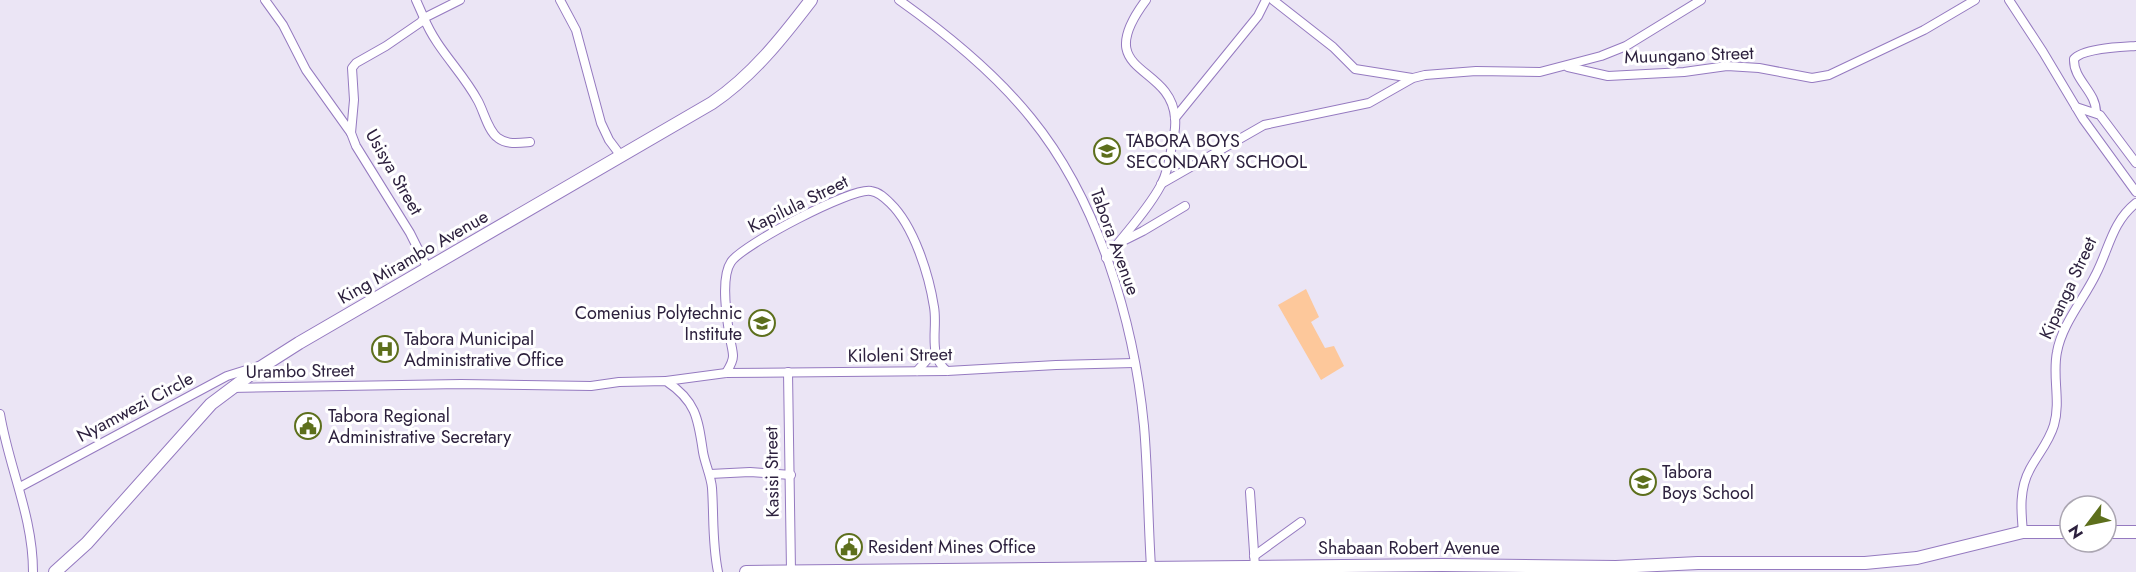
<svg xmlns="http://www.w3.org/2000/svg" width="2136" height="572" font-family="Jost,sans-serif">
<style>
.green{fill:#fdc89b}
.lines{fill:none;stroke-linecap:round;stroke-linejoin:round}
.street-casing{stroke:#957ac0;stroke-width:10}
.secondary-casing{stroke:#957ac0;stroke-width:14}
.street{stroke:#fff;stroke-width:8}
.secondary{stroke:#fff;stroke-width:12}
.labels{text-anchor:middle;dominant-baseline:central;stroke-width:6;stroke-linejoin:round;paint-order:stroke}
.street-label{font-size:18px;fill:#2d213e;stroke:#fff}
.poi-label{font-size:18px;fill:#2d213e;stroke:#fff;text-anchor:start}
</style>
<rect width="100%" height="100%" fill="#ebe5f5"/>
<polygon class="green" points="1306,289 1319,317 1311,322 1325,348 1334,346 1344,366 1321,380 1278,305"/>
<g class="lines">
<defs>
<g id="street">
<polyline points="265,0 283,25 306,70 351,133"/>
<polyline points="416,0 424,18 421,22 386,46 356,63 352,68 354,100 351,133 356,146 410,233 428,269"/>
<path d="M 460,0 L 424,18 C 437,50 462,71 478,101 C 484,112 488,131 498,138 C 507,145 520,143 530,142"/>
<polyline points="560,0 576,30 601,123 609,140 621,156"/>
<path d="M 899,0 C 947,34 994,72 1031,118 C 1098,200 1134,321 1144,426 C 1148,473 1148,520 1151,567"/>
<polyline points="1273,0 1333,47 1355,69 1412,78"/>
<polyline points="2009,0 2043,52 2083,119 2136,192"/>
<polyline points="1568,67 1608,76 1684,72 1727,66 1759,68 1812,78 1829,75 1924,30 1975,0"/>
<polyline points="2076,107 2100,115 2136,163"/>
<path d="M 2096,113 C 2097,92 2073,80 2074,59 C 2083,48 2121,47 2136,46"/>
<polyline points="1175,118 1258,16 1266,0"/>
<polyline points="1161,184 1264,125 1369,103 1413,78 1425,75 1476,71 1540,72 1601,56 1626,46 1701,0"/>
<polyline points="1119,243 1143,231 1185,206"/>
<path d="M 1106,258 C 1124,235 1147,211 1161,185 C 1167,173 1170,159 1172,145 C 1174,137 1176,127 1175,118 C 1171,62 1089,76 1146,0"/>
<polyline points="917,371 935,351"/>
<polyline points="788,372 791,571"/>
<path d="M 726,373 C 729,368 733,362 733,356 C 733,351 731,344 730,338 C 727,320 720,278 731,262 C 742,245 852,187 871,191 C 879,192 885,198 890,203 C 914,226 929,275 934,307 C 938,329 927,355 947,371"/>
<polyline points="666,381 726,373 947,371 1056,365 1134,363"/>
<path d="M 231,388 L 461,384 L 591,386 L 619,382 L 666,381 C 696,401 698,418 703,452 C 705,464 711,476 712,488 C 714,518 712,542 718,572"/>
<path d="M 0,414 C 9,468 33,516 33,572"/>
<polyline points="710,474 750,472 791,475"/>
<polyline points="20,487 227,376 259,366"/>
<polyline points="1250,492 1255,567"/>
<path d="M 2023,532 C 2021,511 2019,489 2030,469 C 2038,454 2049,442 2054,425 C 2061,401 2052,376 2057,352 C 2062,324 2084,299 2096,274 C 2109,249 2112,222 2136,203"/>
<polyline points="1254,556 1301,522"/>
</g>
<g id="secondary">
<polyline points="2106,532 2136,532"/>
<path d="M 55,572 L 87,543 L 211,404 L 255,371 L 299,343 L 712,103 C 752,76 782,38 811,0"/>
<polyline points="746,572 1442,565 1616,567 1698,563 1865,563 1917,558 2023,532 2070,532"/>
</g>
</defs>
<use href="#street" class="street-casing"/>
<use href="#secondary" class="secondary-casing"/>
<use href="#street" class="street"/>
<use href="#secondary" class="secondary"/>
</g>
<defs>
<symbol id="school-ring" viewBox="-11 -11 22 22"><circle r="9.5" fill="#fff" stroke="#5d6f1c" stroke-width="1.5"/><path d="M0-5L7-2L0 1L-7-2ZM-4 1L0 2.5L4 1V4Q0 6-4 4Z" fill="#5d6f1c"/></symbol>
<symbol id="hospital-ring" viewBox="-11 -11 22 22"><circle r="9.5" fill="#fff" stroke="#5d6f1c" stroke-width="1.5"/><path d="M-5-5h3v3.5h4V-5h3V5h-3V1.5h-4V5h-3Z" fill="#5d6f1c"/></symbol>
<symbol id="civic-ring" viewBox="-11 -11 22 22"><circle r="9.5" fill="#fff" stroke="#5d6f1c" stroke-width="1.5"/><path d="M-.6-6.5H3V-4.5H.6V-3L4-1V1h2V6H-6V1h2V-1L-.6-3ZM-1.2 2.5V6h2.4V2.5Z" fill="#5d6f1c"/></symbol>
</defs>
<g fill-rule="evenodd">
<use href="#school-ring" x="1092" y="136" width="30" height="30"/>
<use href="#school-ring" x="747" y="308" width="30" height="30"/>
<use href="#hospital-ring" x="370" y="334" width="30" height="30"/>
<use href="#civic-ring" x="293" y="411" width="30" height="30"/>
<use href="#school-ring" x="1628" y="467" width="30" height="30"/>
<use href="#civic-ring" x="834" y="532" width="30" height="30"/>
</g>
<g class="labels">
<g class="street-label">
<text transform="translate(1689 55) rotate(-2)">Muungano Street</text>
<text transform="translate(394 172) rotate(60)">Usisya Street</text>
<text transform="translate(798 204) rotate(-26)">Kapilula Street</text>
<text transform="translate(1115 242) rotate(70)">Tabora Avenue</text>
<text transform="translate(413 257) rotate(-30)">King Mirambo Avenue</text>
<text transform="translate(2068 288) rotate(-65)">Kipanga Street</text>
<text transform="translate(900 355) rotate(-1)">Kiloleni Street</text>
<text transform="translate(300 371) rotate(-1)">Urambo Street</text>
<text transform="translate(135 407) rotate(-28)">Nyamwezi Circle</text>
<text transform="translate(772 472) rotate(-91)">Kasisi Street</text>
<text x="1409" y="548">Shabaan Robert Avenue</text>
</g>
<g class="poi-label">
<text x="1126" y="141">TABORA BOYS<tspan x="1126" dy="21">SECONDARY SCHOOL</tspan></text>
<text x="742" y="313" text-anchor="end">Comenius Polytechnic<tspan x="742" dy="21">Institute</tspan></text>
<text x="404" y="339">Tabora Municipal<tspan x="404" dy="21">Administrative Office</tspan></text>
<text x="328" y="416">Tabora Regional<tspan x="328" dy="21">Administrative Secretary</tspan></text>
<text x="1662" y="472">Tabora<tspan x="1662" dy="21">Boys School</tspan></text>
<text x="868" y="547">Resident Mines Office</text>
</g>
</g>
<g transform="translate(2088 524) rotate(238)"><circle r="28" fill="#ffffff" stroke="#aba6b2" stroke-width="1.5"/>
<path d="M0-4.5L10 22L0 15L-10 22Z" fill="#5d6f1c"/>
<text y="-9" font-size="16" font-weight="bold" text-anchor="middle" fill="#2d213e">N</text>
</g>
</svg>
